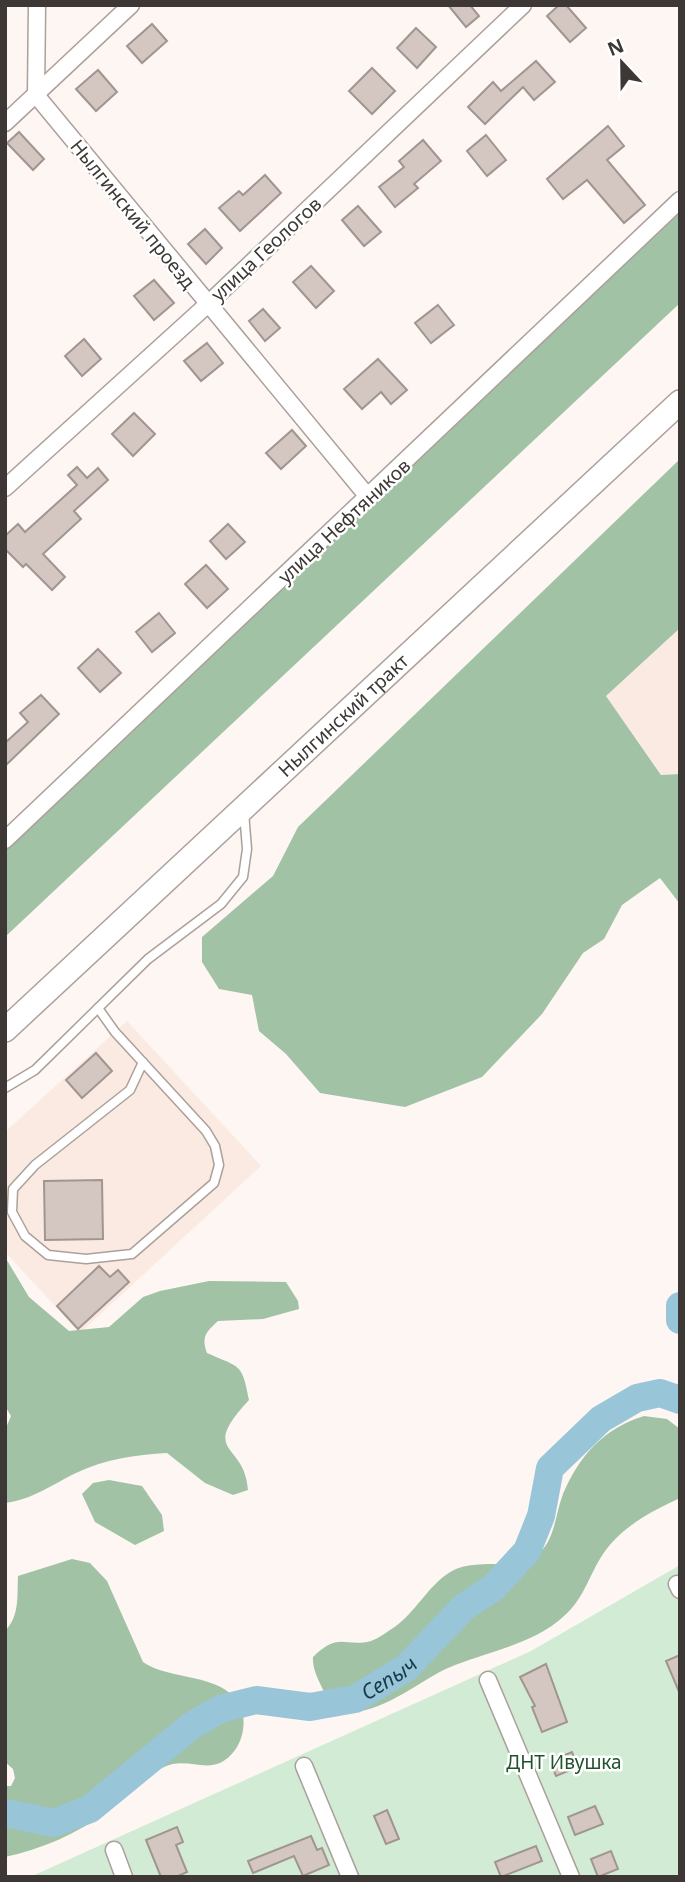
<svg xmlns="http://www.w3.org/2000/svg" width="685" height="1882" font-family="'Noto Sans',sans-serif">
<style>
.built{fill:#faeae2}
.green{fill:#d2ebd5}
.forest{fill:#a1c2a5}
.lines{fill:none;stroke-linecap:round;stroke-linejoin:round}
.river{stroke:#99c5d9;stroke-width:28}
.building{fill:#d4c7c1;stroke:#a19590;stroke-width:2}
.service-casing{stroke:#aca09a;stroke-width:11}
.minor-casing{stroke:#aca09a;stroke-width:19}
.secondary-casing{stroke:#aca09a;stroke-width:26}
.service{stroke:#fff;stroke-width:8}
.minor{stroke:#fff;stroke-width:16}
.secondary{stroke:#fff;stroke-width:23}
.labels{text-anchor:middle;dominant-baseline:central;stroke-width:5;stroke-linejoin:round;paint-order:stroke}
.street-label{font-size:19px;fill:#3d3835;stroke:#fff}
.park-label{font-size:19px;fill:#20522c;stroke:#fff}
.water-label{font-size:21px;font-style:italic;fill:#153b4a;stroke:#fff}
</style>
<rect width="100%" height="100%" fill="#fef6f3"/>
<g class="built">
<polygon points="680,628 680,774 662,775 606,696"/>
<polygon points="127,1021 261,1166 80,1333 5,1252 5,1132"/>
</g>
<polygon class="green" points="680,1565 680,1877 30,1877 531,1651"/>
<g class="forest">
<polygon points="680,211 680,303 5,937 5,845"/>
<polygon points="680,459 680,628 606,696 661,775 680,774 680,904 660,878 622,905 604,939 583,953 542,1014 482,1077 405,1107 320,1093 286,1054 259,1031 252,995 219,989 202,962 202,937 273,876 298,827"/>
<path d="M 5,1257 L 29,1297 L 69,1331 L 109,1327 L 143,1297 L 160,1291 L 209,1281 L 286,1282 L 298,1301 L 299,1309 L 263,1319 L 218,1321 C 206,1332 201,1337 207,1353 C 240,1368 242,1362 249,1400 C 198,1455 245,1441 248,1490 L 233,1495 L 205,1483 L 167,1453 C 135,1455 105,1459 76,1473 C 53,1484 32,1500 5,1503 L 5,1430 L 11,1416 L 5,1406 Z"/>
<path d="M 644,1416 L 667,1419 L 680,1429 L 680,1498 C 652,1511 621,1527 603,1554 C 589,1575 584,1599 564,1616 C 533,1645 485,1652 448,1668 C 417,1681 347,1743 324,1692 C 319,1681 312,1669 313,1657 C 340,1631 344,1648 371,1641 C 377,1639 384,1634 390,1630 C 416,1615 429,1581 456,1569 C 481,1559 510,1570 535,1556 C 555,1544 555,1514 563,1494 C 579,1456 604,1428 644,1416 Z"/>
<polygon points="109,1480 142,1486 162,1515 164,1531 135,1545 95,1522 82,1494 93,1483"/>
<path d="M 72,1559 L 90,1563 L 107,1581 L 143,1662 C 170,1681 220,1672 239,1704 C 247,1716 244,1738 235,1750 C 212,1781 189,1753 162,1768 C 141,1779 126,1796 107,1811 C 78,1834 41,1849 5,1857 L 5,1786 L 11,1786 L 15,1778 L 13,1769 L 5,1762 L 5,1631 C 20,1616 17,1595 18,1576 Z"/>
</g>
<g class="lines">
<g class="river">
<polyline points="680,1306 680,1320"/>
<path id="s1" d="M 5,1813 L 54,1823 L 90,1809 L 191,1726 L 220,1709 L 256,1700 L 310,1707 L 355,1699 L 406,1668 L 464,1607 L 493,1588 L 527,1551 L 541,1516 L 550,1468 L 601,1419 L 637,1398 L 660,1393 L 680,1400"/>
</g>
</g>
<g class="building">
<polygon points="448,5 470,5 479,16 466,27"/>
<polygon points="559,5 566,5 586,28 570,42 547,16"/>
<polygon points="152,24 167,41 142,63 127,46"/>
<polygon points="416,28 436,47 417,68 397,48"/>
<polygon points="536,61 555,82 534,100 523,87 485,124 468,107 493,82 501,91"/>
<polygon points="372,68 395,91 372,114 349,91"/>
<polygon points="98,70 117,92 96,111 76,89"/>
<polygon points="608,126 624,146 607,160 645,205 624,223 587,180 563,199 547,179"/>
<polygon points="19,132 44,159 33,170 7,143"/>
<polygon points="486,135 506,160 487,176 467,151"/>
<polygon points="423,140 441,161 414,184 418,188 395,207 379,187 404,167 399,161"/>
<polygon points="265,175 281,193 240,231 219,208 239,191 243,195"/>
<polygon points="358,206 381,232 364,246 342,220"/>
<polygon points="205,229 222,248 206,264 188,244"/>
<polygon points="311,266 334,291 316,308 293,282"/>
<polygon points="154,280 174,303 154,320 134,296"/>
<polygon points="438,305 454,325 431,343 415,323"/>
<polygon points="263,309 280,328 265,341 249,321"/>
<polygon points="84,339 101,359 82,376 65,356"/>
<polygon points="207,343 223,363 201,381 184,361"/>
<polygon points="378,359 407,390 391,404 381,392 362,409 344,389"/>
<polygon points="134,413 155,434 133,456 112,434"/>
<polygon points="292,430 306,446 281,469 266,453"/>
<polygon points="77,467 87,478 98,468 108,480 74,511 81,519 43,554 65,577 52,590 26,564 23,567 5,549 5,536 18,524 25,532 77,485 68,475"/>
<polygon points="228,524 245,542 226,559 210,541"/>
<polygon points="206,565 228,589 207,608 185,584"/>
<polygon points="159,613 175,633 152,652 136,632"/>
<polygon points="98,649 121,673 100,692 78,668"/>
<polygon points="41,695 59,714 5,766 5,743 28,722 20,713"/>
<polygon points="96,1053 112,1071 82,1098 66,1080"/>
<polygon points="102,1180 103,1239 45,1240 44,1181"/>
<polygon points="99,1266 110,1277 118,1270 129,1282 78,1329 57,1306"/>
<polygon points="680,1655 680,1694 666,1661"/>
<polygon points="546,1664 567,1722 542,1732 532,1707 535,1706 520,1677"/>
<polygon points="572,1752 578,1767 556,1776 550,1761"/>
<polygon points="595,1806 603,1824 575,1835 568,1817"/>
<polygon points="387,1810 399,1839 386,1844 374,1816"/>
<polygon points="177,1827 183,1842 176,1845 187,1872 176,1877 161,1877 146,1840"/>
<polygon points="311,1836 317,1850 322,1848 329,1865 303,1876 294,1856 253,1873 248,1861"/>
<polygon points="536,1846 542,1861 501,1877 495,1862"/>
<polygon points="611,1851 618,1869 598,1877 591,1859"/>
</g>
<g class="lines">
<defs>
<g id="service">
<polyline points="98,1008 115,1032 206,1131 215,1146 219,1165 214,1183 132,1254 86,1259 48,1255 25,1236 12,1212 13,1189 35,1165 130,1090 143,1062"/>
<polyline points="5,1088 35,1070 148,959 221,904 243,877 247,849 244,812"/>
</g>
<g id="minor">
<polyline points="37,5 36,95 369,498"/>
<polyline points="5,123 131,5"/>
<polyline points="5,488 208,304 523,5"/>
<polyline points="5,840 680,200"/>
<polyline points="677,1584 680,1590"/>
<polyline points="488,1680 571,1877"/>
<polyline points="304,1766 350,1877"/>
<polyline points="114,1850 124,1877"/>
</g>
<g id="secondary">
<path id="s2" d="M 5,1030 L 680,402"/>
</g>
</defs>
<use href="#service" class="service-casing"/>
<use href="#minor" class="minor-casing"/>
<use href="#secondary" class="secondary-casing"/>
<use href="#service" class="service"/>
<use href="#minor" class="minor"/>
<use href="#secondary" class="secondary"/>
</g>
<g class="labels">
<g class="street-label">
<text transform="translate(133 214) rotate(51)">Нылгинский проезд</text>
<text transform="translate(266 249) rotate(-43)">улица Геологов</text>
<text transform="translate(344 521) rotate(-43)">улица Нефтяников</text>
<text stroke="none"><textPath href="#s2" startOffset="462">Нылгинский тракт</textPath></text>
</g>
<g class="park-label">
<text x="564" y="1762">ДНТ Ивушка</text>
</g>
<g class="water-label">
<text stroke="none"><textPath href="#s1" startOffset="430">Сепыч</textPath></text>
</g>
</g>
<rect width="685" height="1882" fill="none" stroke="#3d3835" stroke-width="14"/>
<g transform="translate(622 63) rotate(338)" stroke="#ffffff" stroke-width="5" paint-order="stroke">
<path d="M0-5L12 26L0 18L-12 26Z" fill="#3d3835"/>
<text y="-10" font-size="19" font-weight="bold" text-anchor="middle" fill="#3d3835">N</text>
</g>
</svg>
